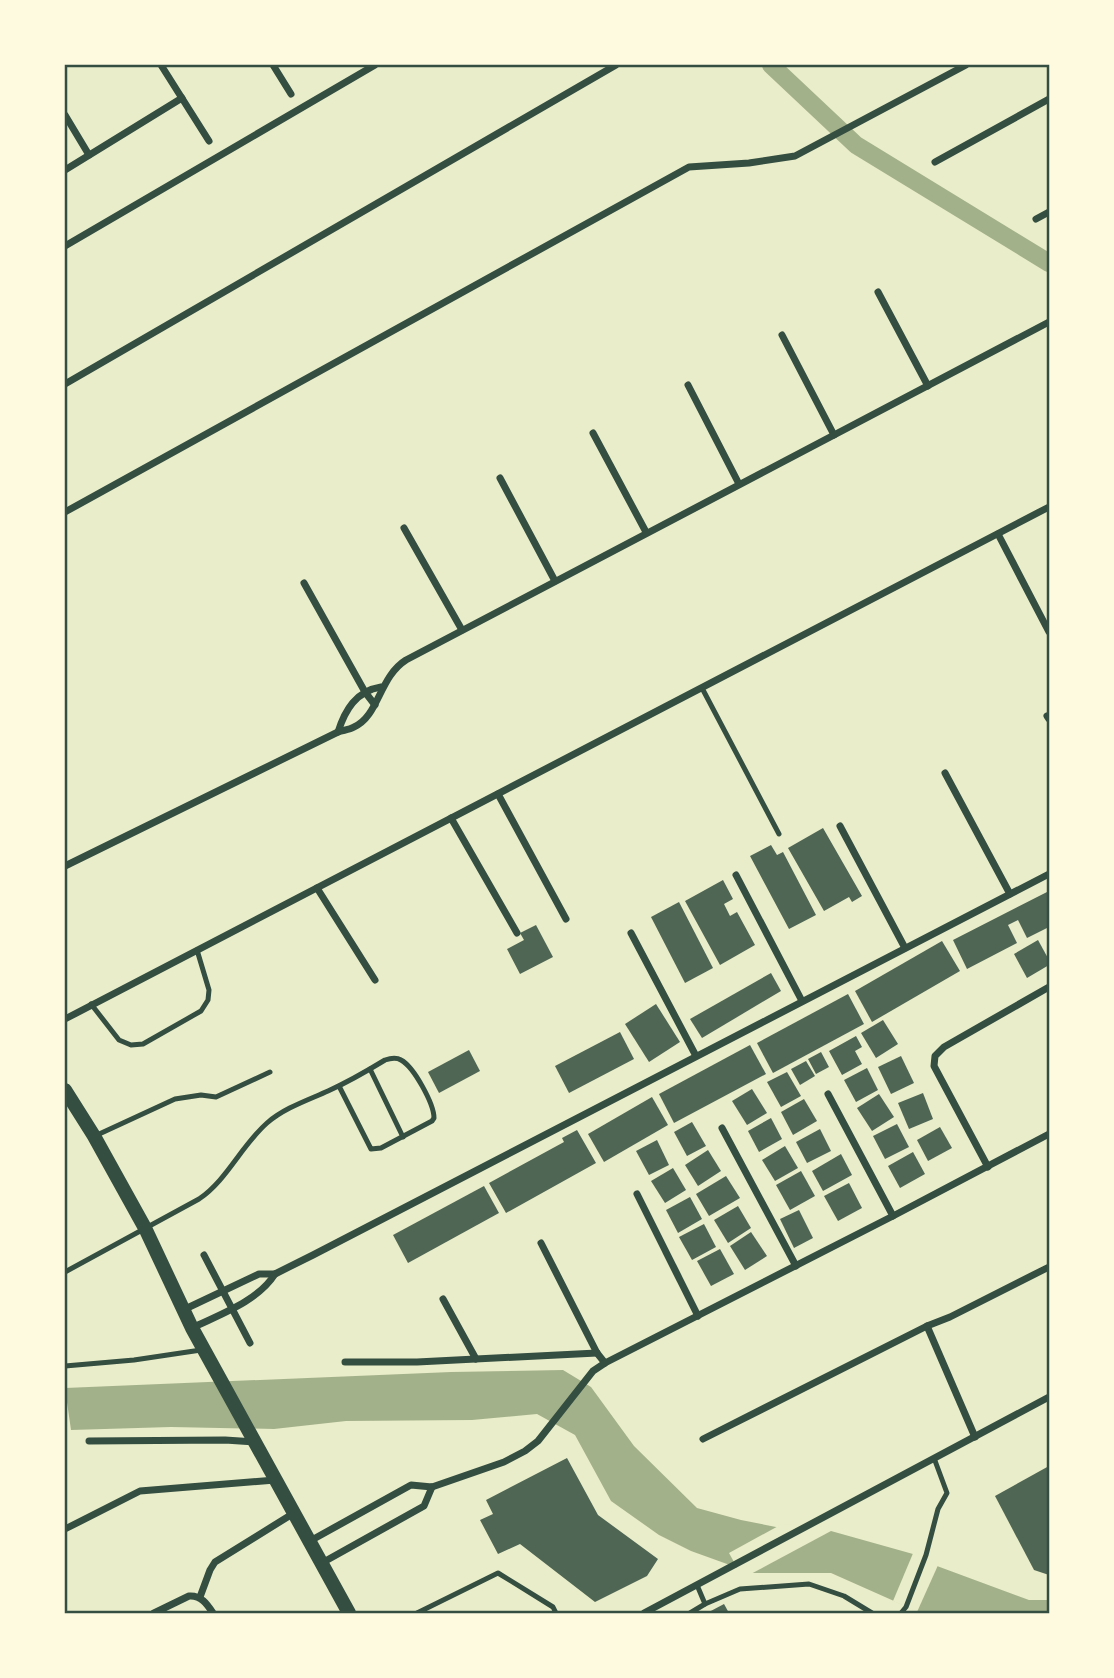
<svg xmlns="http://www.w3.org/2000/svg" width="1114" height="1678" font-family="Jost,sans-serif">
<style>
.water{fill:#a3b18a}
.pier{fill:#e9edc9}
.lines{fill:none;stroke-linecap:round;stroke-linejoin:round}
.canal{stroke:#a3b18a;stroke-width:18}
.building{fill:#4f6655}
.service{stroke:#344e41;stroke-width:5}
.minor{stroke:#344e41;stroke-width:7}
.secondary{stroke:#344e41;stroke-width:14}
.neatline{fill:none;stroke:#344e41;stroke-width:2.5}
</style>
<rect width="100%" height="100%" fill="#e9edc9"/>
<polygon class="water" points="563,1370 591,1387 634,1446 697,1508 741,1520 776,1527 831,1531 913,1554 937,1566 1029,1600 1049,1600 1049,1613 921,1613 831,1573 752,1573 691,1551 659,1535 611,1501 575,1435 537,1414 472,1420 346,1421 274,1429 171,1427 71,1430 65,1388 451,1372"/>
<g class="pier">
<polygon points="782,1524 829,1527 831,1531 747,1576 740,1573 729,1553"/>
<polygon points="914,1551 939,1563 917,1612 893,1601"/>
</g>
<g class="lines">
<polyline class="canal" points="771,65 856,145 1049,263"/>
</g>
<g class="building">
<polygon points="823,828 862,896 852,902 849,897 824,911 788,848"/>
<polygon points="771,845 777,855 783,852 816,915 789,929 750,856"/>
<polygon points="723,880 733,899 724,904 730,916 737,912 755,945 720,965 685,901"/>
<polygon points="1047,892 1049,895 1049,927 1027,938 1018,920 1008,925 1017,943 967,969 953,940"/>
<polygon points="679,902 713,968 685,983 651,917"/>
<polygon points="536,925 553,957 520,974 507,949 524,940 520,933"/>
<polygon points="1038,940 1049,960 1049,965 1027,978 1014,954"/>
<polygon points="942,941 960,971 872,1022 855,991"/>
<polygon points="771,973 781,991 702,1038 690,1019"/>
<polygon points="848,994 864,1024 773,1073 757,1043"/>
<polygon points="656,1004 680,1042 649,1062 625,1024"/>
<polygon points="883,1020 898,1044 876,1058 861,1033"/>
<polygon points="620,1032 634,1059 569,1093 555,1066"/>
<polygon points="856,1036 862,1047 855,1051 862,1064 842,1075 829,1051"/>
<polygon points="750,1045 766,1074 674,1123 659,1094"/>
<polygon points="469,1050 480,1071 439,1093 428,1072"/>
<polygon points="821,1052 829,1067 816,1074 808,1059"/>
<polygon points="901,1056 914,1083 891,1094 878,1067"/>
<polygon points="806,1061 815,1076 800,1085 791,1069"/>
<polygon points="867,1068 878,1090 856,1102 844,1080"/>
<polygon points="787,1072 801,1096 781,1107 767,1082"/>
<polygon points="752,1089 767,1113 747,1125 732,1101"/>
<polygon points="923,1093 933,1119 909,1129 898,1103"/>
<polygon points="879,1094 894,1117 872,1131 857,1108"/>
<polygon points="652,1097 668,1125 604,1162 588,1134"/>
<polygon points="804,1099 817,1121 793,1135 781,1112"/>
<polygon points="771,1118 782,1139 759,1152 748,1131"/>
<polygon points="692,1122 706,1146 687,1156 674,1132"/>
<polygon points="897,1124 909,1147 885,1159 873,1136"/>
<polygon points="940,1127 952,1148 928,1161 917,1140"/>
<polygon points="820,1129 831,1151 807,1163 796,1142"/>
<polygon points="577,1130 596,1163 506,1213 489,1183 564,1142 562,1138"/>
<polygon points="657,1140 669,1165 649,1175 636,1151"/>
<polygon points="785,1146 798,1168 775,1181 762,1160"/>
<polygon points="708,1150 721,1171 698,1186 685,1165"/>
<polygon points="913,1152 925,1174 900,1188 888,1166"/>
<polygon points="841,1154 852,1175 823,1191 812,1171"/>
<polygon points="673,1168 686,1190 665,1203 651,1181"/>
<polygon points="801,1171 815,1196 790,1210 776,1185"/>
<polygon points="726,1176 740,1198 709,1216 696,1194"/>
<polygon points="849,1183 862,1208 838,1221 824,1196"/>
<polygon points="484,1186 499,1213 408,1263 393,1235"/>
<polygon points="690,1197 702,1219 678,1233 666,1210"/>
<polygon points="738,1206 751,1228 728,1243 714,1220"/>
<polygon points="799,1210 813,1238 794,1248 780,1219"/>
<polygon points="704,1224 716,1247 692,1260 679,1237"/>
<polygon points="751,1232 767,1256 745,1270 730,1246"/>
<polygon points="720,1249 734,1274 711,1286 697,1261"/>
<polygon points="567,1458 598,1515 658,1559 647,1576 595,1602 520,1544 498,1554 480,1520 493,1514 486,1500"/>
<polygon points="1049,1466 1049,1575 1034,1570 995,1496"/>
<polygon points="724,1604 729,1613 707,1613"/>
</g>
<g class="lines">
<g class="service">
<polyline points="702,688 779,834"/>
<polyline points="91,1004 119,1040 131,1045 143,1044 201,1011 208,1000 209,990 197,950"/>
<polyline points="370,1069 403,1137"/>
<polyline points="97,1135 175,1099 201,1095 216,1097 270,1072"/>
<path d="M 65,1272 L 199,1199 C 227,1180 241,1146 267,1123 C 284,1108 308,1100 328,1091 C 348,1082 367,1071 385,1060 C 391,1058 396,1057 401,1060 C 414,1067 434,1104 434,1118 L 432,1121 L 381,1148 L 371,1149 L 339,1086"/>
<polyline points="65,1366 134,1360 201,1350"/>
<polyline points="705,1604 740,1589 809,1584 844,1596 872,1613"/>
<polyline points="417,1613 498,1573 553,1607 556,1613"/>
<polyline points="690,1613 705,1604 697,1585"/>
<polyline points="901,1613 906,1607 926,1555 938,1509 947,1493 934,1458"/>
</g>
<g class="minor">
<polyline points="161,65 209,141"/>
<polyline points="273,65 291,94"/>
<polyline points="65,115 89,155"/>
<polyline points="935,162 1049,99"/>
<polyline points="65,170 182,98"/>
<polyline points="1036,219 1049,212"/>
<polyline points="65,246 375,65"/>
<polyline points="878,292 928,386"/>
<polyline points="782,335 834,435"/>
<polyline points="65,384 616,65"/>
<polyline points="688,385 739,484"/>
<polyline points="593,433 646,532"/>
<polyline points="500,478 555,581"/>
<polyline points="65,512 689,167 749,163 795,156 966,65"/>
<polyline points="404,528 462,630"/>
<polyline points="998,534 1049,632"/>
<polyline points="304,583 365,692 375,705"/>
<polyline points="1047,716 1049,719"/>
<path d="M 338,732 C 345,710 356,691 381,687"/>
<polyline points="945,773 1010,894"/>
<polyline points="498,794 566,919"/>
<polyline points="451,818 517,933"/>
<polyline points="840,826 905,948"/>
<path d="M 65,866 L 338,732 C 343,730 349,730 354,727 C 379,716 379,677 406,660 L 1049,322"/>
<polyline points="736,875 802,1001"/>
<polyline points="317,888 375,980"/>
<polyline points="631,933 696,1056"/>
<polyline points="65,1019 1049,507"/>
<polyline points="828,1094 893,1216"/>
<polyline points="722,1128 796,1266"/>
<polyline points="988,1167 934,1066 935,1056 944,1047 1049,987"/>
<polyline points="637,1194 698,1316"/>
<polyline points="541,1243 597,1353 605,1363"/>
<polyline points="204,1255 250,1343"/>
<polyline points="443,1299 476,1359"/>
<polyline points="183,1310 259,1274 275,1274 313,1255 1049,874"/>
<path d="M 192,1328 C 221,1314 258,1301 275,1274"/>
<polyline points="345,1362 417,1362 597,1353"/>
<polyline points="975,1437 927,1326 950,1317 1049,1267"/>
<polyline points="703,1439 927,1326"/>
<polyline points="89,1441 225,1440 255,1442"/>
<polyline points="65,1529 140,1491 275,1480"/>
<polyline points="310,1541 411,1485 432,1487 504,1462 525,1451 538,1441 593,1371 605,1363 893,1216 1049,1134"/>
<polyline points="320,1564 424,1506 432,1487"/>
<polyline points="200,1597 210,1570 215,1562 294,1513"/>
<path d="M 154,1613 L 189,1596 C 201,1595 207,1604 213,1613"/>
<polyline points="644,1613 1049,1397"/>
</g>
<polyline class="secondary" points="65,1090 94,1136 145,1228 192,1328 349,1613"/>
</g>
<rect width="1114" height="1678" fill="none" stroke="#fefae0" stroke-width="133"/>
<rect x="66" y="66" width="982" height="1546" class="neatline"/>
</svg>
